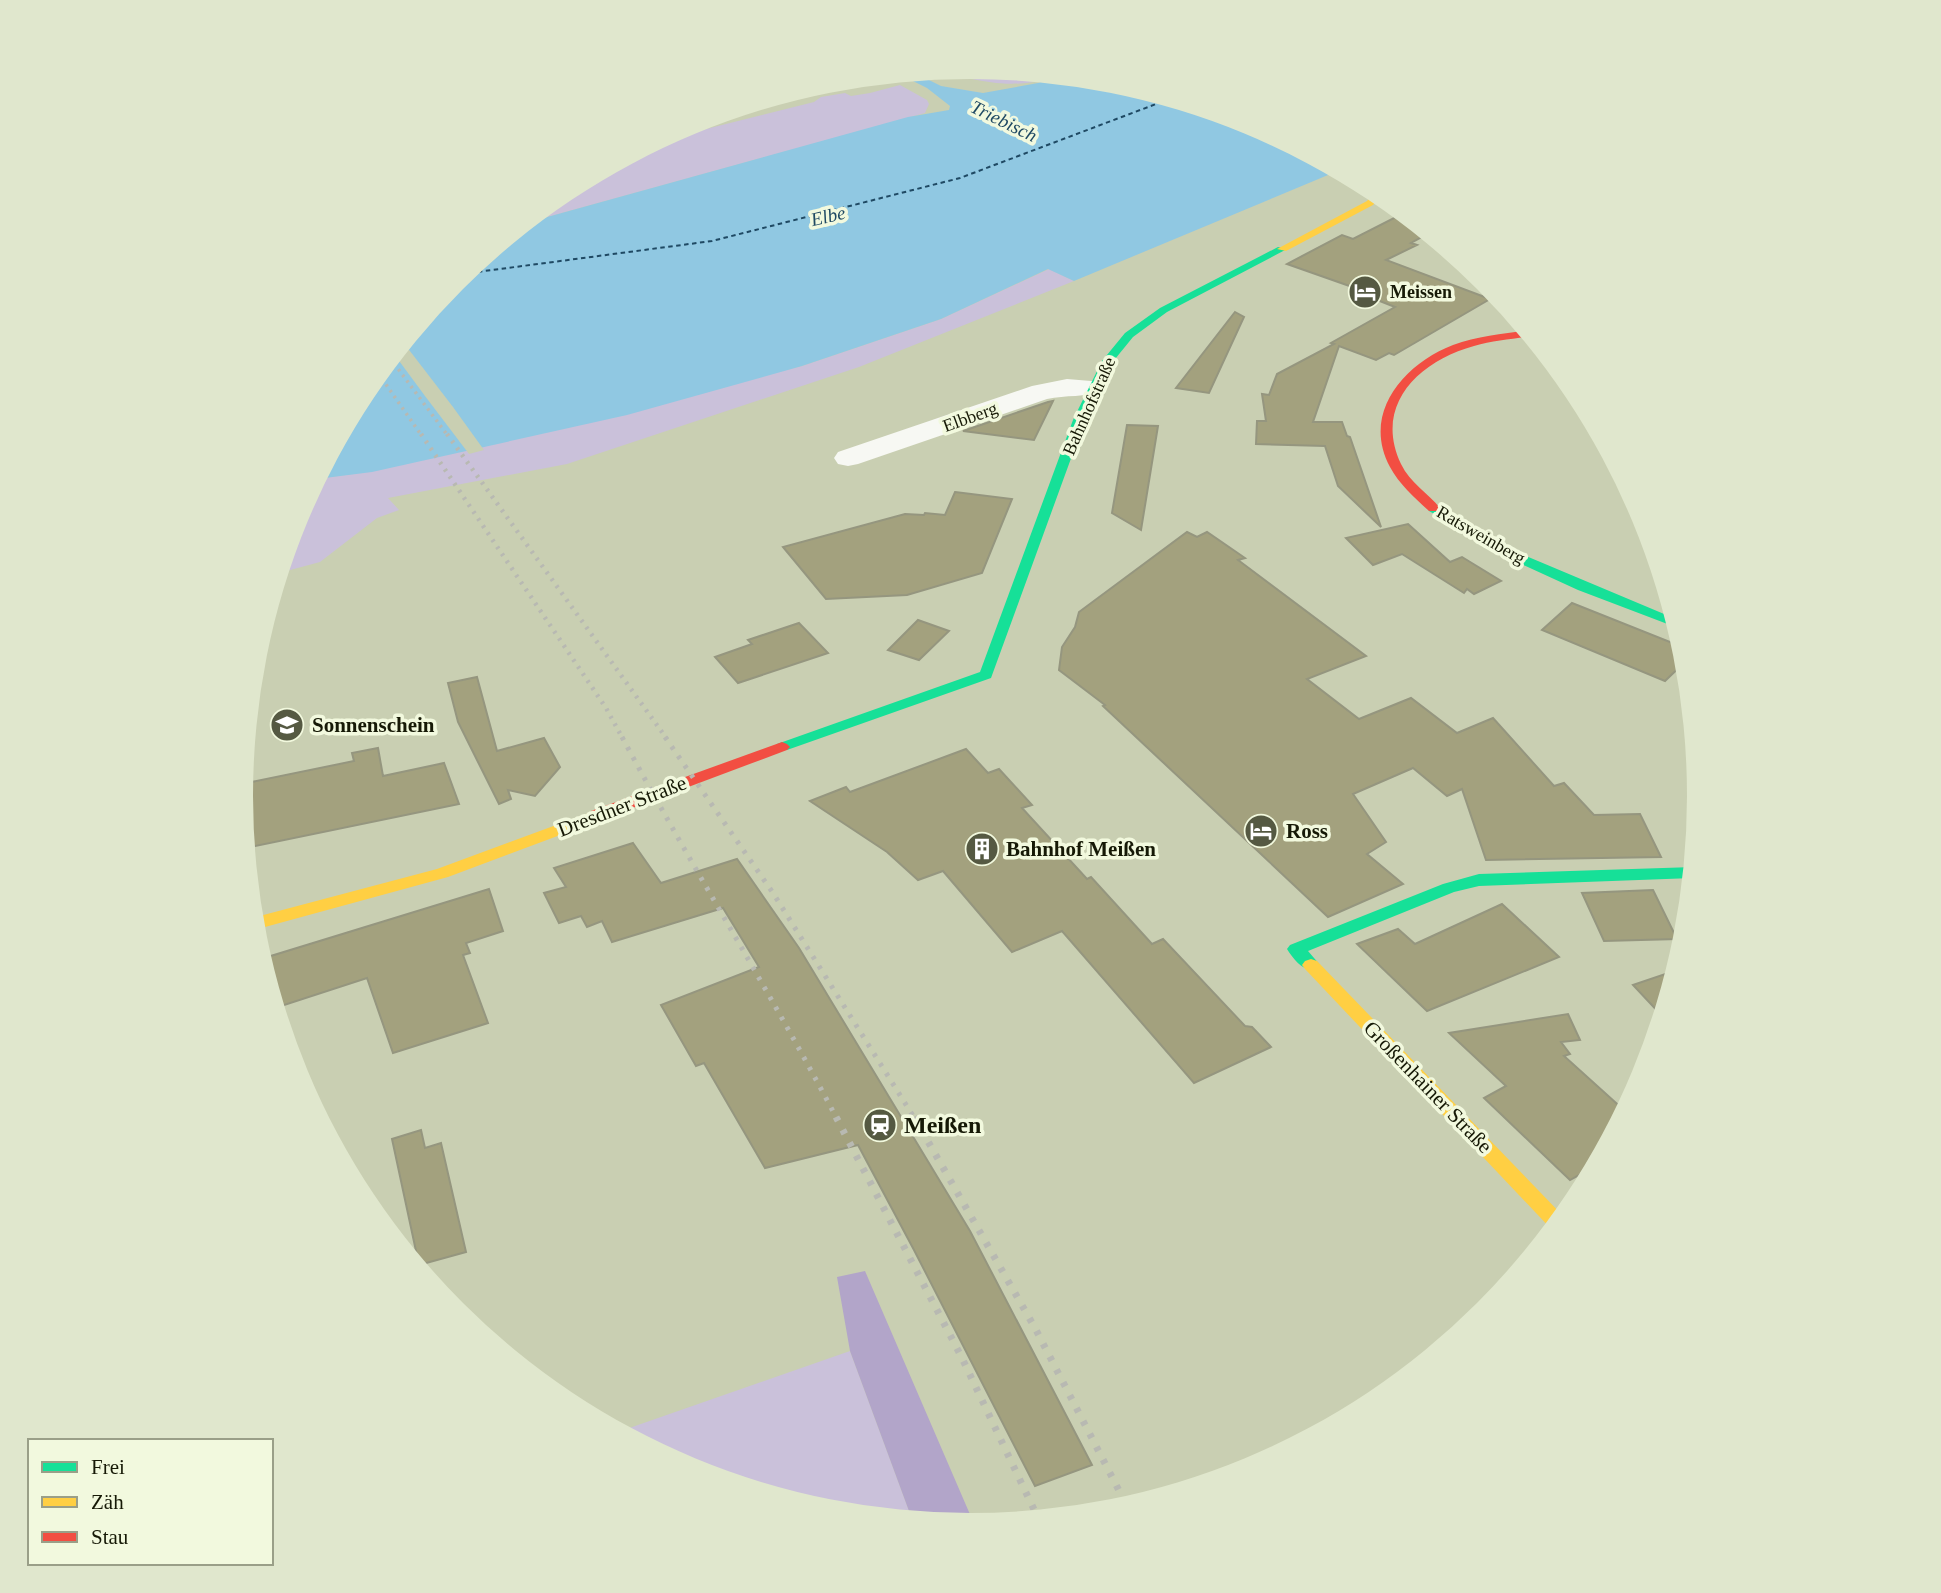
<svg xmlns="http://www.w3.org/2000/svg" width="1941" height="1593" font-family="'Times New Roman',serif">
<style>
.green{fill:#cac1da}
.forest{fill:#b2a5c9}
.water{fill:#90c8e2}
.pier{fill:#c9cfb2}
.lines{fill:none;stroke-linecap:round;stroke-linejoin:round}
.ferry{stroke:#1f4963;stroke-width:2;stroke-dasharray:4.5 3.5;stroke-linecap:butt}
.building{fill:#a3a17e;stroke:#95967f;stroke-width:2}
.street{fill:#f7f8f3;fill-rule:evenodd}
.fast{fill:#16e098;fill-rule:evenodd}
.slow{fill:#ffcf43;fill-rule:evenodd}
.jam{fill:#f24e42;fill-rule:evenodd}
.rail-far3{stroke:#b8b9b2;stroke-width:3.5;stroke-dasharray:2.5 4.5;stroke-linecap:butt}
.rail-far2{stroke:#b8b9b2;stroke-width:4.5;stroke-dasharray:2.5 6;stroke-linecap:butt}
.rail-far1{stroke:#b8b9b2;stroke-width:5;stroke-dasharray:3.5 8;stroke-linecap:butt}
.rail{stroke:#b8b9b2;stroke-width:7;stroke-dasharray:4.5 10;stroke-linecap:butt}
.labels{text-anchor:middle;dominant-baseline:central;stroke-width:7;stroke-linejoin:round;paint-order:stroke}
.far-poi-label{font-size:18px;font-weight:bold;fill:#161906;stroke:#f2f9de;text-anchor:start}
.far-street-label{font-size:18px;fill:#161906;stroke:#f2f9de}
.far-water-label{font-size:19px;font-style:italic;fill:#1f4963;stroke:#f2f9de}
.poi-label{font-size:21px;font-weight:bold;fill:#161906;stroke:#f2f9de;text-anchor:start}
.street-label{font-size:21px;fill:#161906;stroke:#f2f9de}
.near-poi-label{font-size:24px;font-weight:bold;fill:#161906;stroke:#f2f9de;text-anchor:start}
</style>
<rect width="100%" height="100%" fill="#c9cfb2"/>
<g class="green">
<path d="M 957,68 L 1061,75 C 1004,94 979,77 924,71 Z"/>
<polygon points="900,85 927,100 929,104 925,113 522,224 565,189 654,142 814,102 821,97 845,93 851,96 870,93"/>
<polygon points="1049,269 1074,281 859,367 567,464 388,498 399,510 377,518 320,562 279,573 296,517 317,479 372,471 802,366 941,319"/>
<polygon points="850,1351 909,1511 896,1519 828,1512 691,1471 618,1432"/>
</g>
<polygon class="forest" points="865,1271 975,1526 896,1519 909,1511 850,1351 837,1277"/>
<polygon class="water" points="913,72 941,86 983,93 1038,83 1061,75 1113,81 1250,122 1340,170 1074,281 1048,269 941,319 802,366 627,415 372,472 317,479 364,391 455,280 522,224 908,117 949,110 950,106 927,88 899,74"/>
<polygon class="pier" points="403,342 453,407 484,450 469,454 425,396 394,354"/>
<g class="lines">
<polyline class="ferry" points="462,274 712,241 960,178 1172,98"/>
</g>
<g class="building">
<polygon points="1404,213 1429,233 1411,243 1417,245 1386,260 1490,299 1394,355 1389,353 1376,360 1339,346 1313,422 1342,422 1347,436 1350,437 1381,527 1338,486 1325,446 1256,444 1257,421 1266,421 1262,394 1269,395 1277,374 1334,344 1331,343 1395,307 1354,291 1358,289 1287,264 1342,235 1353,239"/>
<polygon points="1235,312 1244,317 1209,393 1176,388"/>
<polygon points="1053,401 1034,440 963,431 1048,402"/>
<polygon points="1127,425 1158,426 1141,530 1112,513"/>
<polygon points="955,492 1012,499 982,573 907,595 826,599 783,547 905,514 924,515 925,513 945,515"/>
<polygon points="1408,524 1450,562 1462,557 1501,581 1474,594 1467,589 1464,593 1402,554 1373,565 1346,538"/>
<polygon points="1187,532 1197,537 1207,532 1245,558 1238,560 1366,656 1307,679 1359,719 1411,698 1457,733 1493,718 1554,786 1564,783 1594,815 1640,814 1661,857 1486,860 1462,789 1447,796 1413,768 1353,794 1386,842 1367,854 1403,884 1328,917 1103,706 1105,705 1059,670 1062,647 1075,627 1079,612"/>
<polygon points="1572,603 1685,648 1687,660 1665,681 1542,630"/>
<polygon points="918,620 949,631 919,660 888,650"/>
<polygon points="799,623 828,653 738,683 715,657 752,644 748,640"/>
<polygon points="477,677 497,751 544,738 560,767 535,796 508,790 511,799 499,804 458,722 448,683"/>
<polygon points="378,748 383,776 444,763 459,804 246,848 242,784 354,761 352,753"/>
<polygon points="966,749 988,773 999,769 1032,805 1022,808 1087,879 1091,877 1152,944 1163,939 1245,1026 1252,1027 1271,1047 1194,1083 1062,931 1012,952 943,871 918,880 887,852 810,801 846,787 850,792"/>
<polygon points="633,843 661,883 737,859 799,948 970,1231 1092,1465 1035,1486 914,1250 858,1145 765,1168 704,1063 696,1066 661,1005 759,967 723,908 612,942 602,921 587,927 581,916 559,923 544,893 566,887 554,868"/>
<polygon points="489,889 503,931 466,943 470,953 463,955 488,1023 393,1053 367,978 275,1008 261,959"/>
<polygon points="1653,890 1677,939 1604,941 1582,893"/>
<polygon points="1502,904 1559,957 1427,1011 1357,944 1398,929 1415,944"/>
<polygon points="1677,970 1663,1017 1633,985"/>
<polygon points="1568,1014 1580,1040 1561,1042 1570,1054 1564,1056 1626,1112 1597,1165 1570,1180 1484,1098 1506,1086 1449,1033"/>
<polygon points="421,1130 425,1148 441,1143 466,1252 419,1265 392,1139"/>
</g>
<g class="lines">
<path class="street" d="M 1067,379 L 1103,382 L 1107,387 L 1103,392 C 1085,397 1066,395 1047,399 L 858,464 L 848,466 L 838,464 L 834,458 L 838,452 L 1032,386 Z"/>
<g class="fast">
<polygon points="1278,247 1287,249 1167,312 1133,337 1111,364 1085,420 991,678 787,750 777,750 774,747 777,744 980,672 1073,420 1102,361 1125,333 1160,308"/>
<polygon points="1434,504 1526,556 1676,619 1678,628 1578,590 1517,562 1429,511 1428,508"/>
<path d="M 1694,867 L 1693,878 L 1479,886 L 1454,892 L 1308,951 L 1320,965 L 1317,969 C 1304,973 1294,960 1287,949 L 1290,945 L 1443,884 L 1479,874 Z"/>
</g>
<g class="slow">
<polygon points="1376,190 1382,194 1373,205 1286,251 1277,249 1367,201"/>
<polygon points="597,810 603,811 605,815 603,819 448,877 254,930 252,918 437,869"/>
<polygon points="1311,959 1317,961 1565,1218 1553,1231 1305,969 1302,965 1305,961"/>
</g>
<g class="jam">
<path d="M 1527,330 L 1532,336 C 1513,339 1493,340 1474,346 C 1419,361 1373,405 1401,464 C 1410,483 1428,493 1440,508 L 1439,511 L 1429,511 C 1415,498 1399,484 1390,467 C 1361,413 1404,364 1453,345 C 1477,336 1503,334 1527,330 Z"/>
<polygon points="782,742 787,744 790,747 787,750 603,819 591,819 589,815 591,811"/>
</g>
<g class="rail-far3">
<polyline points="390,358 448,436"/>
<polyline points="378,373 422,436"/>
</g>
<g class="rail-far2">
<polyline points="421,434 606,708 623,739"/>
<polyline points="447,434 667,739"/>
</g>
<g class="rail-far1">
<path d="M 622,737 C 691,866 769,989 837,1119"/>
<polyline points="665,737 773,893 915,1119"/>
</g>
<g class="rail">
<polyline points="836,1117 961,1356 1039,1520"/>
<polyline points="914,1117 1035,1328 1128,1508"/>
</g>
</g>
<defs>
<symbol id="hotel-disc" viewBox="-11 -11 22 22"><circle r="9.5" fill="#555942" stroke="#f2f9de"/><path d="M-6-4.5h1.5V1H6V5H4.5V3h-9V5H-6ZM-4 0a1.8 1.8 0 1 1 3.6 0ZM.5 0V-2.5h3Q6-2.5 6 0Z" fill="#fff"/></symbol>
<symbol id="school-disc" viewBox="-11 -11 22 22"><circle r="9.5" fill="#555942" stroke="#f2f9de"/><path d="M0-5L7-2L0 1L-7-2ZM-4 1L0 2.5L4 1V4Q0 6-4 4Z" fill="#fff"/></symbol>
<symbol id="building-disc" viewBox="-11 -11 22 22"><circle r="9.5" fill="#555942" stroke="#f2f9de"/><path d="M-4-6H4V6H1V3H-1V6H-4ZM-2.5-4.3h1.7v1.8h-1.7ZM.8-4.3h1.7v1.8H.8ZM-2.5-1h1.7V.8h-1.7ZM.8-1h1.7V.8H.8Z" fill="#fff"/></symbol>
<symbol id="station-disc" viewBox="-11 -11 22 22"><circle r="9.5" fill="#555942" stroke="#f2f9de"/><path d="M-3-6H3Q5-6 5-4V2Q5 4 3 4L4.5 6H3L1.5 4h-3L-3 6H-4.5L-3 4Q-5 4-5 2V-4Q-5-6-3-6ZM-3.5-4v3h7v-3ZM-3.5 1v1.5H-2V1ZM2 1v1.5H3.5V1Z" fill="#fff"/></symbol>
</defs>
<g fill-rule="evenodd">
<use href="#hotel-disc" x="1346" y="273" width="38" height="38"/>
<use href="#school-disc" x="268" y="706" width="38" height="38"/>
<use href="#hotel-disc" x="1242" y="812" width="38" height="38"/>
<use href="#building-disc" x="963" y="830" width="38" height="38"/>
<use href="#station-disc" x="861" y="1106" width="38" height="38"/>
</g>
<g class="labels">
<g class="far-poi-label">
<text x="1390" y="292">Meissen</text>
</g>
<g class="far-street-label">
<text transform="translate(1089 406) rotate(-66)">Bahnhofstraße</text>
<text transform="translate(970 417) rotate(-20)">Elbberg</text>
<text transform="translate(1481 535) rotate(30)">Ratsweinberg</text>
</g>
<g class="far-water-label">
<text transform="translate(1004 121) rotate(26)">Triebisch</text>
<text transform="translate(828 216) rotate(-13)">Elbe</text>
</g>
<g class="poi-label">
<text x="312" y="725">Sonnenschein</text>
<text x="1286" y="831">Ross</text>
<text x="1006" y="849">Bahnhof Meißen</text>
</g>
<g class="street-label">
<text transform="translate(622 806) rotate(-21)">Dresdner Straße</text>
<text transform="translate(1428 1087) rotate(46)">Großenhainer Straße</text>
</g>
<g class="near-poi-label">
<text x="904" y="1125">Meißen</text>
</g>
</g>
<path d="M0 0H1941V1593H0ZM253 796a717 717 0 1 1 1434 0a717 717 0 1 1-1434 0Z" fill="#e0e7cd" fill-rule="evenodd"/>
<rect x="28" y="1439" width="245" height="126" fill="#f2f9de" stroke="#9a9f88" stroke-width="2"/>
<rect x="42" y="1462" width="35" height="10" fill="#16e098" stroke="#9a9f88" stroke-width="2"/>
<text x="91" y="1474" font-size="21" fill="#161906">Frei</text>
<rect x="42" y="1497" width="35" height="10" fill="#ffcf43" stroke="#9a9f88" stroke-width="2"/>
<text x="91" y="1509" font-size="21" fill="#161906">Zäh</text>
<rect x="42" y="1532" width="35" height="10" fill="#f24e42" stroke="#9a9f88" stroke-width="2"/>
<text x="91" y="1544" font-size="21" fill="#161906">Stau</text>
</svg>
